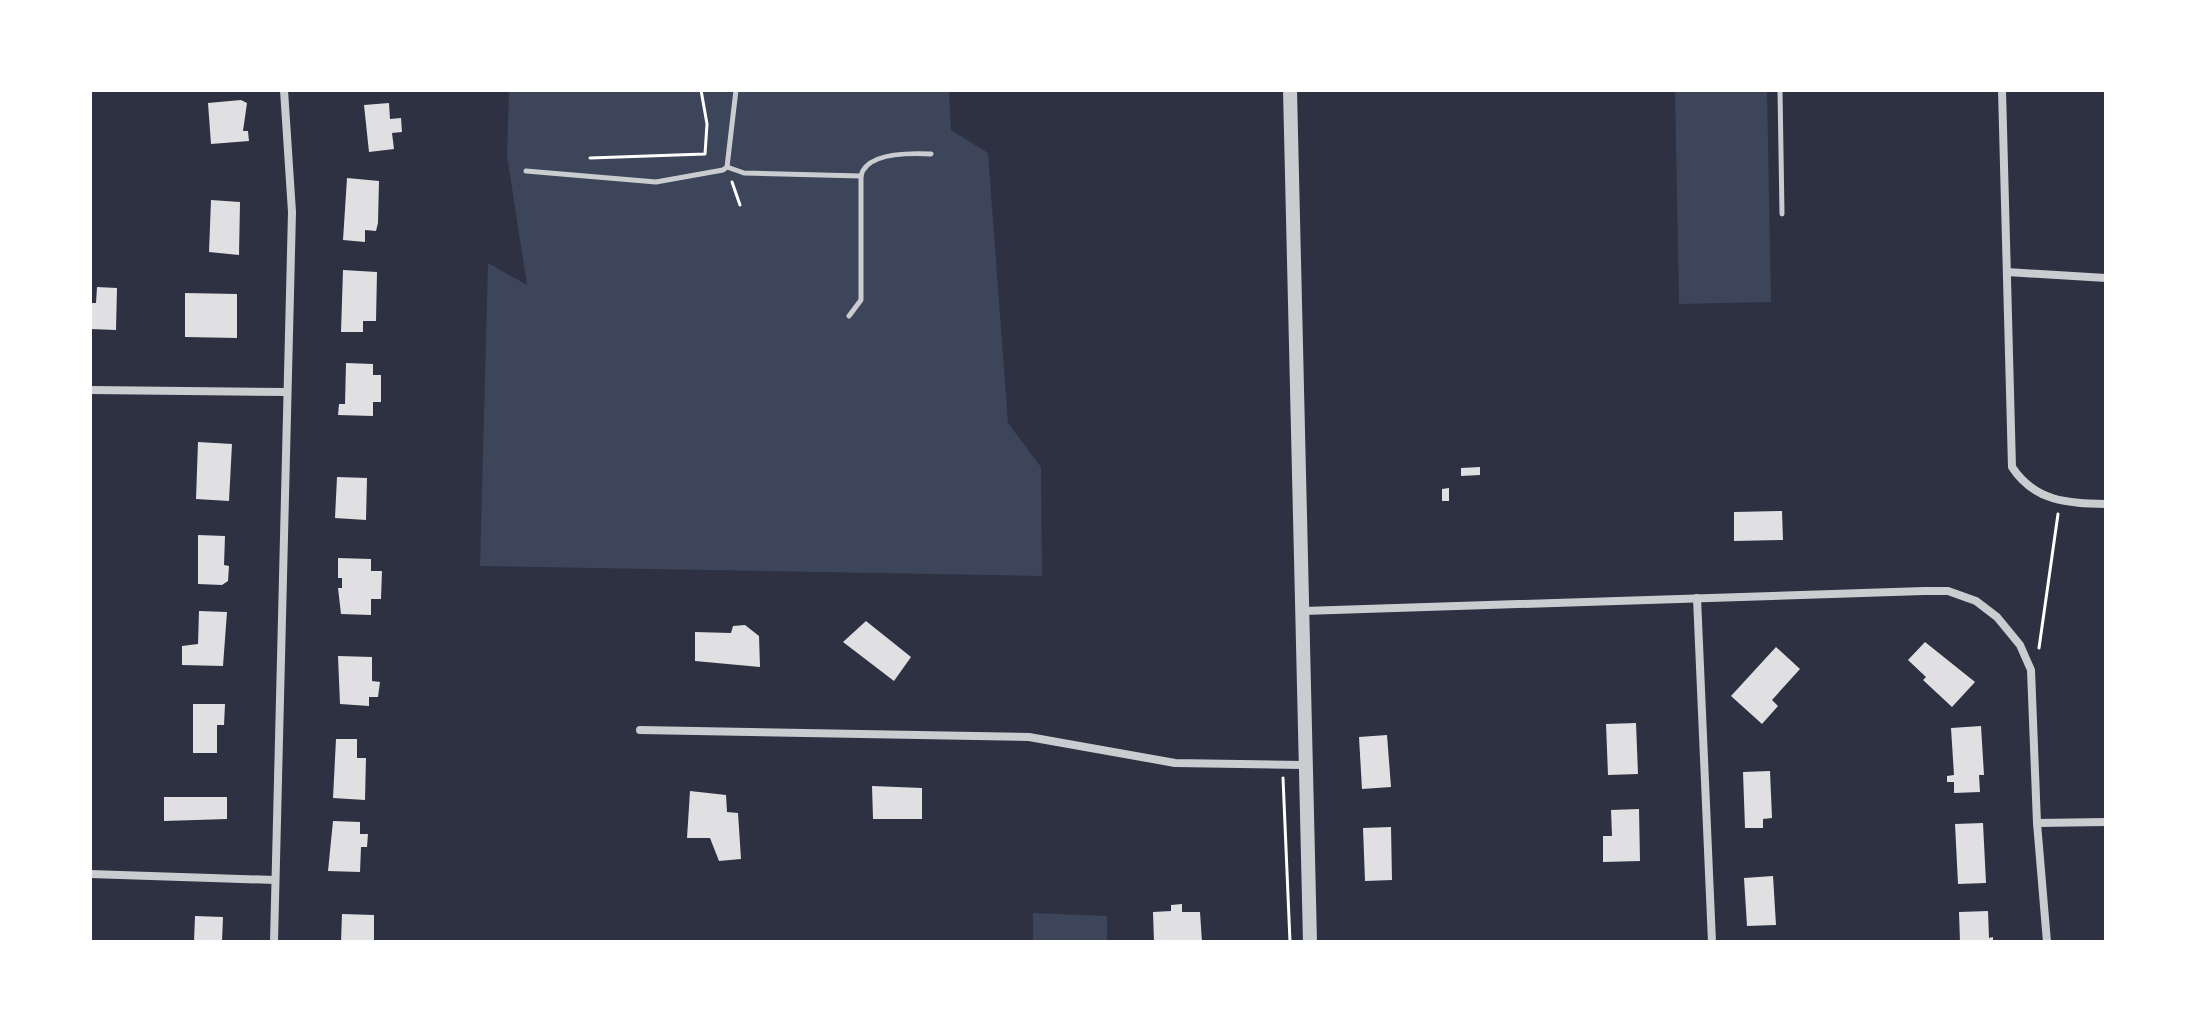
<svg xmlns="http://www.w3.org/2000/svg" width="2196" height="1032" font-family="'Exo 2',sans-serif">
<style>
.green{fill:#3c4559}
.building{fill:#e0e0e3}
.lines{fill:none;stroke-linecap:round;stroke-linejoin:round}
.path{stroke:#fff;stroke-width:3}
.service{stroke:#caccd0;stroke-width:5}
.minor{stroke:#caccd0;stroke-width:8}
.tertiary{stroke:#caccd0;stroke-width:14}
</style>
<rect width="100%" height="100%" fill="#2d3142"/>
<g class="green">
<polygon points="509,90 949,90 951,130 988,153 1008,423 1041,467 1042,576 480,566 488,263 527,285 507,156"/>
<polygon points="1675,90 1767,90 1771,302 1679,304"/>
<polygon points="1033,913 1107,916 1107,942 1033,942"/>
</g>
<g class="building">
<polygon points="241,100 247,103 243,131 248,131 249,141 211,144 208,103"/>
<polygon points="389,103 390,119 401,118 402,132 392,133 394,149 369,152 364,105"/>
<polygon points="347,178 379,181 378,223 376,231 365,230 365,242 343,240"/>
<polygon points="211,200 240,202 239,255 209,252"/>
<polygon points="343,270 377,272 376,321 363,321 363,332 341,332"/>
<polygon points="97,287 117,288 116,330 90,329 90,303 96,303"/>
<polygon points="185,293 237,294 237,338 185,337"/>
<polygon points="346,363 373,364 373,375 381,375 381,402 373,402 373,416 338,415 339,404 345,404"/>
<polygon points="198,442 232,444 229,501 196,499"/>
<polygon points="1480,467 1480,475 1461,476 1461,468"/>
<polygon points="337,477 367,478 366,520 335,518"/>
<polygon points="1449,488 1449,501 1442,501 1442,489"/>
<polygon points="1782,511 1783,540 1734,541 1734,512"/>
<polygon points="198,535 225,536 224,565 229,566 228,581 222,585 198,584"/>
<polygon points="338,558 371,559 371,571 382,571 381,599 371,599 371,615 341,614 338,588 342,588 342,578 338,578"/>
<polygon points="199,611 227,612 223,666 182,665 182,646 198,644"/>
<polygon points="866,621 911,657 894,681 843,642"/>
<polygon points="745,625 759,636 760,667 695,661 695,632 731,633 733,626"/>
<polygon points="1925,642 1975,682 1952,707 1923,680 1926,677 1908,660"/>
<polygon points="1776,647 1800,669 1772,700 1778,706 1762,724 1731,696"/>
<polygon points="338,656 372,657 372,681 380,682 378,697 369,697 369,706 340,704"/>
<polygon points="193,704 225,704 224,725 217,725 217,753 193,753"/>
<polygon points="1636,723 1638,774 1608,775 1606,724"/>
<polygon points="1981,726 1984,775 1979,775 1980,792 1954,793 1954,782 1947,782 1947,776 1954,775 1951,728"/>
<polygon points="1387,735 1391,787 1362,789 1359,737"/>
<polygon points="336,739 357,739 357,758 366,758 365,800 333,798"/>
<polygon points="1770,771 1772,818 1763,819 1763,828 1745,828 1743,772"/>
<polygon points="872,786 922,788 922,819 873,819"/>
<polygon points="690,791 726,795 727,812 738,813 741,859 719,861 710,838 687,838"/>
<polygon points="164,797 227,797 227,819 164,821"/>
<polygon points="1639,809 1640,861 1603,862 1603,836 1612,836 1611,810"/>
<polygon points="333,821 360,822 360,834 368,834 367,847 361,847 360,872 328,871"/>
<polygon points="1983,823 1986,883 1958,884 1955,824"/>
<polygon points="1391,827 1392,880 1365,881 1363,828"/>
<polygon points="1773,876 1776,925 1747,926 1744,878"/>
<polygon points="1182,904 1182,912 1200,912 1202,942 1154,942 1153,912 1171,911 1171,905"/>
<polygon points="1988,911 1989,938 1993,937 1993,942 1960,942 1959,912"/>
<polygon points="342,914 374,915 374,942 341,942"/>
<polygon points="195,916 223,917 222,942 194,942"/>
</g>
<g class="lines">
<g class="path">
<polyline points="590,158 705,154 707,124 701,90"/>
<polyline points="732,182 740,205"/>
<polyline points="2039,648 2058,514"/>
<polyline points="1283,778 1290,942"/>
</g>
<g class="service">
<polyline points="1780,90 1782,214"/>
<polyline points="727,167 744,173 861,176 861,300 849,316"/>
<polyline points="526,171 656,182 723,170 727,167 736,90"/>
<path d="M 861,176 C 866,152 911,153 931,154"/>
</g>
<g class="minor">
<path d="M 2002,90 L 2012,467 C 2035,502 2067,503 2106,504"/>
<polyline points="2007,272 2106,278"/>
<polyline points="90,390 287,392"/>
<polyline points="1697,598 1712,942"/>
<polyline points="1303,611 1924,591 1948,591 1976,601 1997,617 2020,645 2031,670 2037,823 2047,942"/>
<polyline points="640,730 1029,737 1175,763 1304,765"/>
<polyline points="2037,823 2106,822"/>
<polyline points="90,874 275,880"/>
<polyline points="274,942 292,212 284,90"/>
</g>
<polyline class="tertiary" points="1290,90 1310,942"/>
</g>
<rect width="2196" height="1032" fill="none" stroke="#ffffff" stroke-width="184"/>
</svg>
